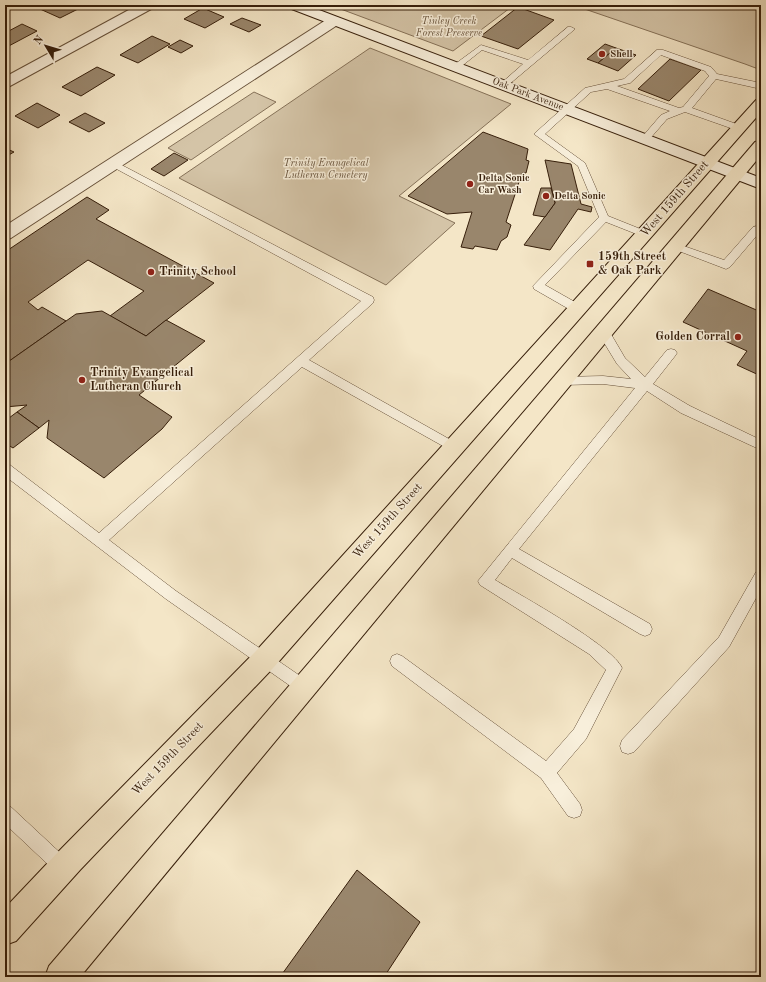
<svg xmlns="http://www.w3.org/2000/svg" width="766" height="982" font-family="'Old Standard TT',serif">
<style>
.green{fill:#d4c4a7;stroke:#857158}
.building{fill:#99866c;stroke:#361e0a}
.lines{fill:none;stroke-linecap:round;stroke-linejoin:round}
.lane-casing{stroke:#665039;stroke-width:1}
.street-casing{stroke:#665039;stroke-width:2}
.secondary-casing{stroke:#361e0a;stroke-width:2}
.primary-casing{stroke:#361e0a;stroke-width:2}
.lane{fill:#f8efdb;fill-rule:evenodd}
.street{fill:#f8efdb;fill-rule:evenodd}
.secondary{fill:#f8efdb;fill-rule:evenodd}
.primary{fill:#f4e6c7;fill-rule:evenodd}
.poi-dot{fill:#8f2418;stroke:#f8efdb;stroke-width:1.5}
.labels{text-anchor:middle;dominant-baseline:central;stroke-width:3;stroke-linejoin:round;paint-order:stroke}
.far-park-label{font-size:10px;font-style:italic;fill:#655039;stroke:#f8efdb}
.far-poi-label{font-size:10px;font-weight:bold;fill:#361e0a;stroke:#f8efdb;text-anchor:start}
.far-street-label{font-size:10px;fill:#361e0a;stroke:#f8efdb}
.street-label{font-size:12px;fill:#361e0a;stroke:#f8efdb}
.poi-label{font-size:12px;font-weight:bold;fill:#361e0a;stroke:#f8efdb;text-anchor:start}
</style>
<rect width="100%" height="100%" fill="#f4e6c7"/>
<filter id="stains"><feTurbulence type="fractalNoise" baseFrequency=".005" numOctaves="4"/><feColorMatrix values="0 0 0 0 .2 0 0 0 0 .09 0 0 0 0 .02 0 0 0 .5 -.17"/></filter>
<radialGradient id="worn" r=".72"><stop offset=".6" stop-color="#630" stop-opacity="0"/><stop offset="1" stop-color="#630" stop-opacity=".3"/></radialGradient>
<g class="green">
<polygon points="330,5 514,5 453,51"/>
<polygon points="573,5 761,5 761,70 745,64"/>
<polygon points="370,48 511,104 399,196 455,223 386,285 179,178"/>
<polygon points="254,92 276,102 191,160 168,148"/>
</g>
<g class="building">
<polygon points="47,5 73,5 80,8 60,18 40,9"/>
<polygon points="518,7 554,20 518,49 481,36"/>
<polygon points="203,8 224,17 205,28 184,19"/>
<polygon points="242,18 261,25 249,32 230,24"/>
<polygon points="22,24 37,31 5,48 5,33"/>
<polygon points="152,36 170,44 138,63 120,55"/>
<polygon points="180,40 193,46 181,53 168,47"/>
<polygon points="605,44 616,48 598,63 587,59"/>
<polygon points="616,48 636,55 618,71 598,63"/>
<polygon points="670,59 701,70 669,101 638,89"/>
<polygon points="97,67 115,75 81,96 62,87"/>
<polygon points="37,103 60,115 38,128 15,116"/>
<polygon points="85,113 105,123 89,132 69,122"/>
<polygon points="483,132 528,149 526,160 529,161 526,173 522,173 506,222 511,225 507,237 501,241 497,250 475,246 473,249 461,247 472,212 447,214 408,196"/>
<polygon points="5,148 14,152 5,157"/>
<polygon points="174,153 188,160 164,176 151,169"/>
<polygon points="545,160 571,164 581,204 592,207 591,212 578,209 550,250 524,245 555,203"/>
<polygon points="541,188 551,188 555,203 545,217 533,215"/>
<polygon points="87,197 109,210 96,219 214,283 146,336 110,316 144,291 88,260 28,302 38,310 42,307 66,321 5,364 5,252"/>
<polygon points="708,289 761,312 761,376 737,365 747,351 683,322"/>
<polygon points="102,311 146,336 166,320 205,341 139,395 172,417 162,429 104,478 47,438 49,420 39,428 17,412 27,405 5,407 5,364 76,314"/>
<polygon points="17,412 39,428 13,448 5,443 5,421"/>
<polygon points="357,870 420,922 384,977 280,977"/>
</g>
<g class="lines">
<defs>
<g id="lane">
<polygon points="568,27 571,27 575,29 506,87 500,87 499,85 523,64 482,50 458,69 455,70 451,67 481,45 528,60"/>
<path d="M 657,50 L 663,50 L 711,67 L 717,74 L 761,83 L 761,89 L 716,79 L 692,108 L 742,126 L 744,128 L 742,130 L 739,131 L 685,112 L 667,119 L 648,141 L 642,141 L 640,139 L 642,137 L 661,115 L 670,111 L 607,89 L 591,92 L 545,134 L 585,163 L 608,216 L 648,232 L 649,234 L 644,237 L 606,222 L 545,285 L 582,306 L 584,309 L 582,312 L 574,312 L 534,289 L 533,286 L 599,217 L 578,166 L 534,134 L 585,88 L 624,79 ZM 661,55 L 705,71 L 709,76 L 683,107 L 679,108 L 617,86 L 630,83 Z"/>
<polygon points="114,161 373,297 374,300 373,303 309,360 458,444 460,447 458,450 454,452 450,450 302,367 109,540 176,591 309,682 312,687 309,692 304,694 299,692 166,599 5,476 5,464 10,465 99,533 361,301 111,166 109,164"/>
<polygon points="757,226 761,227 761,233 759,233 730,267 726,269 671,248 670,246 675,243 724,260 753,227"/>
<path d="M 604,328 L 608,329 L 625,358 L 645,377 L 667,350 L 671,349 L 675,350 L 677,353 L 675,356 L 653,384 L 690,406 L 761,440 L 761,450 L 681,413 L 647,391 L 519,549 L 650,624 L 652,629 L 650,634 L 645,636 L 640,634 L 512,558 L 495,580 C 520,595 613,646 622,668 L 586,739 L 557,773 L 580,804 L 582,810 L 580,816 L 574,818 L 568,816 L 541,778 L 392,666 L 390,661 L 392,656 L 397,654 L 402,656 L 546,761 L 574,729 L 606,670 L 589,654 L 480,585 L 478,581 L 635,388 L 603,384 L 562,385 L 558,384 L 556,381 L 558,378 L 562,377 L 603,376 L 631,379 L 617,364 L 600,336 L 598,332 L 600,329 Z"/>
<polygon points="761,570 761,589 729,647 634,752 628,754 622,752 620,746 622,740 719,637 756,572"/>
<polygon points="5,805 11,807 69,861 72,867 69,873 63,876 57,873 5,824"/>
</g>
<g id="street">
<polygon points="138,5 155,5 153,8 10,86 5,87 5,77"/>
<polygon points="334,17 339,18 341,21 339,24 11,238 5,240 5,226 329,18"/>
</g>
<polygon id="secondary" points="287,5 306,5 761,178 761,189 289,8"/>
<g id="primary">
<polygon points="761,98 761,112 274,667 80,870 16,941 5,945 5,908 60,850 256,651 756,100"/>
<polygon points="761,140 761,155 80,977 45,977 49,966 755,142"/>
</g>
</defs>
<use href="#lane" class="lane-casing"/>
<use href="#street" class="street-casing"/>
<use href="#secondary" class="secondary-casing"/>
<use href="#primary" class="primary-casing"/>
<use href="#lane" class="lane"/>
<use href="#street" class="street"/>
<use href="#secondary" class="secondary"/>
<use href="#primary" class="primary"/>
</g>
<g class="poi-dot">
<circle cx="602" cy="54" r="4"/>
<circle cx="470" cy="184" r="4"/>
<circle cx="546" cy="196" r="4"/>
<rect x="586" y="260" width="8" height="8" rx="2"/>
<circle cx="151" cy="272" r="4"/>
<circle cx="738" cy="337" r="4"/>
<circle cx="82" cy="380" r="4"/>
</g>
<g class="labels">
<g class="far-park-label">
<text x="449" y="21">Tinley Creek<tspan x="449" dy="12">Forest Preserve</tspan></text>
<text x="326" y="163">Trinity Evangelical<tspan x="326" dy="12">Lutheran Cemetery</tspan></text>
</g>
<g class="far-poi-label">
<text x="610" y="54">Shell</text>
<text x="478" y="178">Delta Sonic<tspan x="478" dy="12">Car Wash</tspan></text>
<text x="554" y="196">Delta Sonic</text>
</g>
<g class="far-street-label">
<text transform="translate(528 94) rotate(21)">Oak Park Avenue</text>
</g>
<g class="street-label">
<text transform="translate(675 199) rotate(-49)">West 159th Street</text>
<text transform="translate(388 521) rotate(-48)">West 159th Street</text>
<text transform="translate(168 759) rotate(-46)">West 159th Street</text>
</g>
<g class="poi-label">
<text x="598" y="257">159th Street<tspan x="598" dy="14">&amp; Oak Park</tspan></text>
<text x="159" y="272">Trinity School</text>
<text x="730" y="337" text-anchor="end">Golden Corral</text>
<text x="90" y="373">Trinity Evangelical<tspan x="90" dy="14">Lutheran Church</tspan></text>
</g>
</g>
<rect width="766" height="982" fill="none" stroke="#f4e6c7" stroke-width="20"/>
<rect x="6" y="6" width="754" height="970" fill="none" stroke="#361e0a" stroke-width="2"/>
<rect x="10" y="10" width="746" height="962" fill="none" stroke="#361e0a"/>
<g transform="translate(46 46) rotate(308)" stroke="#f8efdb" stroke-width="3" paint-order="stroke">
<path d="M0-3L7 15L0 10L-7 15Z" fill="#361e0a"/>
<text y="-6" font-size="11" font-weight="bold" text-anchor="middle" fill="#361e0a">N</text>
</g>
<rect width="100%" height="100%" filter="url(#stains)"/>
<rect width="100%" height="100%" fill="url(#worn)"/>
</svg>
